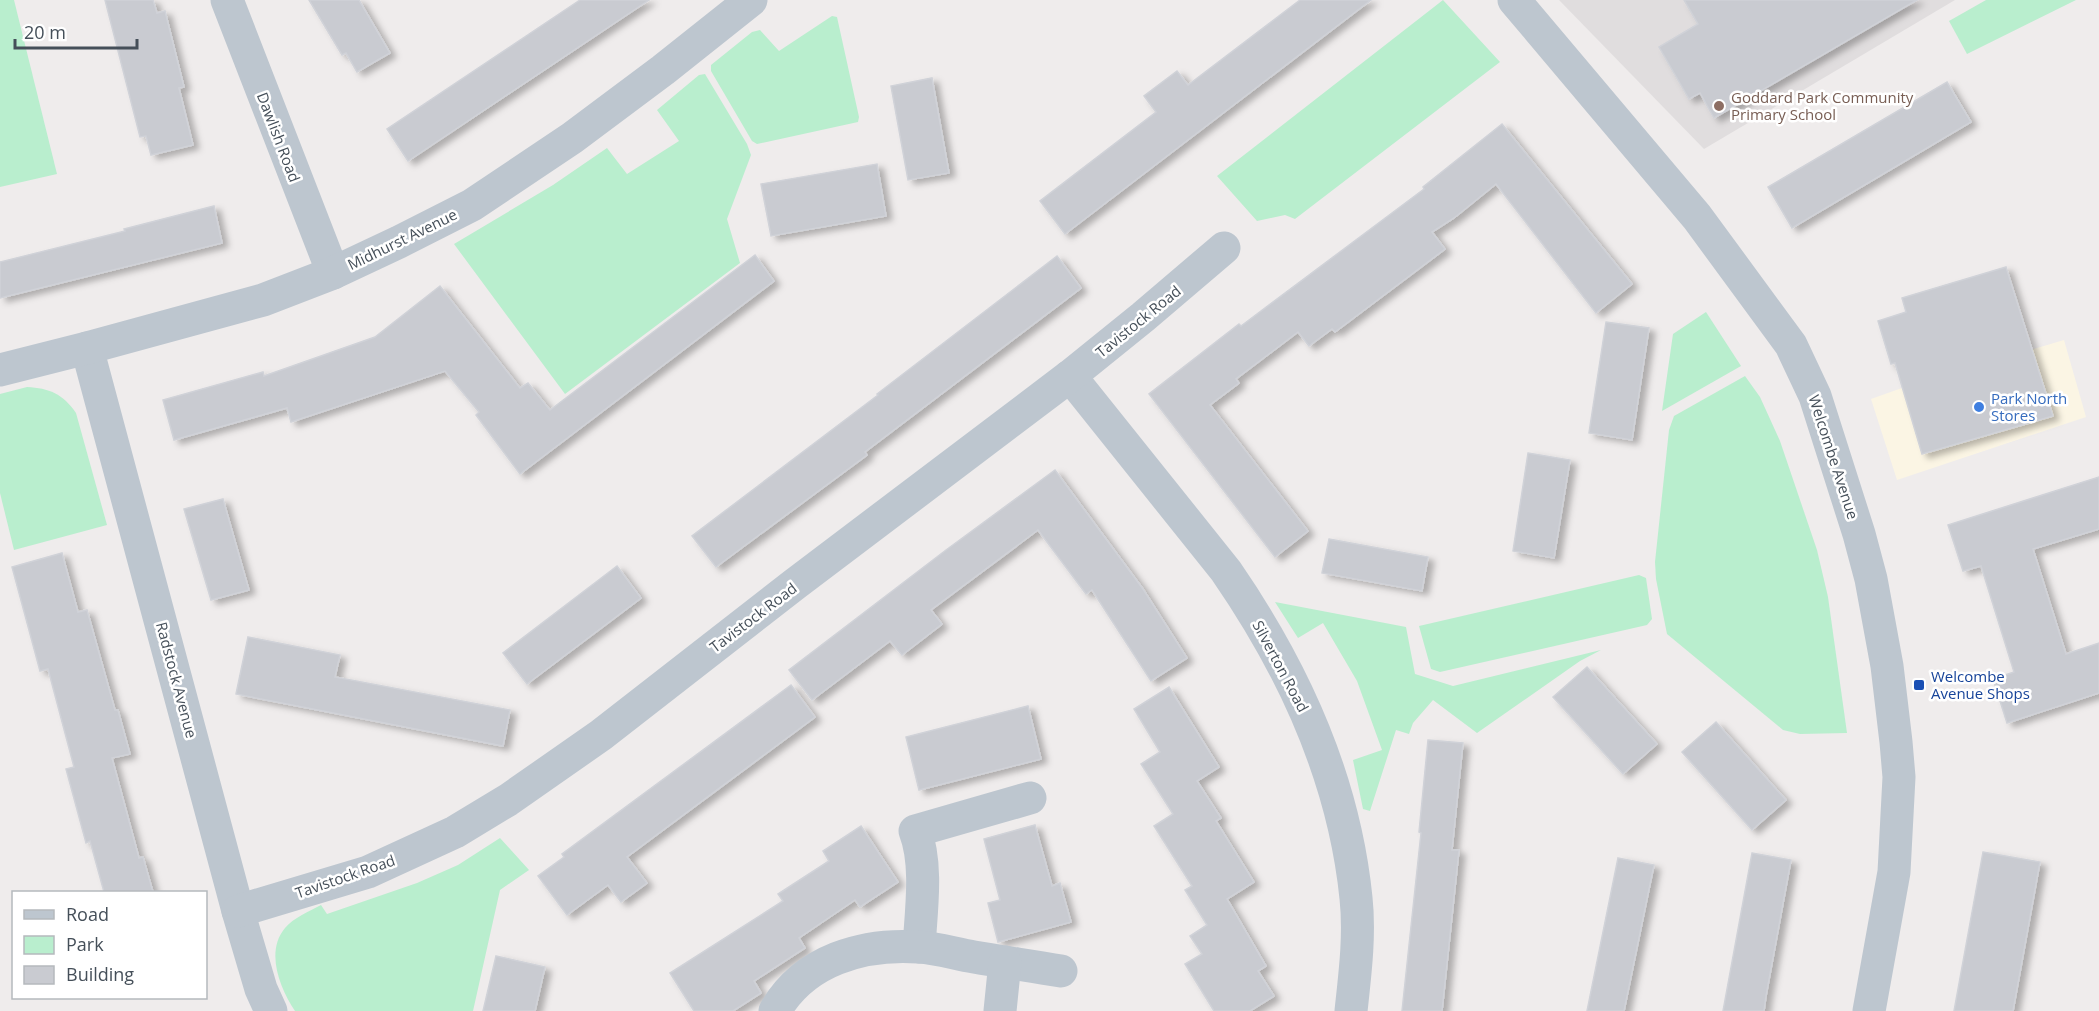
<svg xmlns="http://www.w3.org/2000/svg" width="2099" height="1011" font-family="'Open Sans',sans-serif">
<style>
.commercial{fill:#fbf5e4}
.education{fill:#e0ddde}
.green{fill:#b9eece}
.building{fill:#c9cbd1;stroke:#d0d2d8;stroke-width:1.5;filter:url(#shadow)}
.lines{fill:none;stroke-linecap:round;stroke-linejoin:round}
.minor{stroke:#bdc6cf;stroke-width:33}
.education-dot{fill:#8d6e63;stroke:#fff;stroke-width:2}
.shop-dot{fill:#3f7fe0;stroke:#fff;stroke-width:2}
.transit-dot{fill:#1a4fb4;stroke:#fff;stroke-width:2}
.labels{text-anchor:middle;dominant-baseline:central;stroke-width:5;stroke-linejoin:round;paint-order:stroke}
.education-label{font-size:15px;fill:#785e54;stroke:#fff;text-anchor:start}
.street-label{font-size:15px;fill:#454f59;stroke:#fff}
.shop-label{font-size:15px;fill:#366cbe;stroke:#fff;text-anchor:start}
.transit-label{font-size:15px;fill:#164399;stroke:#fff;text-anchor:start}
</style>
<defs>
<filter id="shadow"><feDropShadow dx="6" dy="4" stdDeviation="3" flood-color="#0004"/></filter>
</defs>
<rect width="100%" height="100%" fill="#efecec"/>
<polygon class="commercial" points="2064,340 2086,417 1897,480 1871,399 1899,389"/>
<polygon class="education" points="1559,0 1955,0 1704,149"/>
<g class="green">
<polygon points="0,0 14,0 57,174 0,187"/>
<polygon points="1443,0 1500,62 1295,219 1285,215 1257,221 1217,176"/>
<polygon points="1986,0 2076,0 1967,54 1949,21"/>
<polygon points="832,16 837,17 859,117 858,122 757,144 752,141 711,71 711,65 752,32 760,30 779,51"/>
<polygon points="705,74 747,144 751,155 727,219 740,263 565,394 454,244 553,185 607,148 627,174 679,141 657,110 699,75"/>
<polygon points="1706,312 1741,366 1662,411 1673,334"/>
<polygon points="1745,376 1760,397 1780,441 1817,550 1828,597 1847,733 1800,734 1783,730 1667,634 1656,579 1655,562 1669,430 1674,416"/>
<path d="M 27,387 C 49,388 63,394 76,413 L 107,525 L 14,550 L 0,493 L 0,394 Z"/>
<polygon points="1639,575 1646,578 1652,619 1647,625 1440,672 1431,669 1419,626"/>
<polygon points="1275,602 1406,627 1415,674 1453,686 1601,650 1580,661 1477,733 1433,700 1413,723 1409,734 1396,730 1370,811 1363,809 1353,760 1382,750 1357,681 1323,623 1298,638"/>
<path d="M 500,838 L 529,870 L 500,890 L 473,1011 L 295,1011 C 280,988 265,952 285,928 C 293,918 310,911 321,905 L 327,914 L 417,883 L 458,865 Z"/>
</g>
<g class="building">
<polygon points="105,0 153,0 157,13 165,11 184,87 179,88 193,145 151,155 146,136 140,137"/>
<polygon points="309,0 359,0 390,53 357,72 346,53 342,55"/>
<polygon points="580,0 649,0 408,161 387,129"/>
<polygon points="1300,0 1371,0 1065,234 1040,201 1156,112 1144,96 1177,71 1188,85"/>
<polygon points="1684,0 1917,0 1714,118 1700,93 1689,99 1659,47 1698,24"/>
<polygon points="932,78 949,173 908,180 891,86"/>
<polygon points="1947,82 1971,122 1792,228 1768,187"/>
<polygon points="1502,124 1632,284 1596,313 1496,184 1454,218 1432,232 1445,249 1335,332 1332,329 1309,346 1298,332 1236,379 1239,383 1210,405 1308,531 1275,557 1149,394 1239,324 1241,326 1424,189 1423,187"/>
<polygon points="877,164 886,216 771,236 761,184"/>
<polygon points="214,206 222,243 0,298 0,262 125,231 124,229"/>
<polygon points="755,255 774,281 520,474 476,415 479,412 445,371 291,422 287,408 174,440 163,400 263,372 264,376 375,337 440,286 520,388 528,383 550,410"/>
<polygon points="1057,256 1081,288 865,452 867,455 716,567 692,536 878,395 877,394"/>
<polygon points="2006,267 2053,416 1922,454 1895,363 1891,364 1878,321 1906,312 1902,298"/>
<polygon points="1606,322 1649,328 1632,440 1589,433"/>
<polygon points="1528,453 1570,460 1554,558 1513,551"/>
<polygon points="1055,470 1143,589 1187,658 1151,681 1092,590 1086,594 1038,530 931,610 942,624 902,655 890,641 812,700 789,670 946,550"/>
<polygon points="2099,477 2099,529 2033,549 2066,654 2099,643 2099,693 2007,723 1993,679 2014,672 1981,566 1963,571 1948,525"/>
<polygon points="223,499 249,590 211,600 184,509"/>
<polygon points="1329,539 1428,557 1422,591 1322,573"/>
<polygon points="62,553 78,612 87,610 115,710 118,710 130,754 112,758 139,858 143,857 153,892 104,892 90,841 86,843 66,769 74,767 48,669 40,671 12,567"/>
<polygon points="617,566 641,598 527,684 503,653"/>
<polygon points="248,637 340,655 335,677 510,710 503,746 236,694"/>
<polygon points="1587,667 1657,744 1623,774 1553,697"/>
<polygon points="791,685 815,717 627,857 647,883 621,902 608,885 567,915 538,876 564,857 562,854"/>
<polygon points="1169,687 1219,767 1197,781 1221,818 1216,821 1254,882 1227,899 1266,966 1258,971 1274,996 1250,1011 1214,1011 1185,964 1202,954 1190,936 1207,925 1185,890 1192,886 1154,826 1173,814 1141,764 1160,752 1134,709"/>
<polygon points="1028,706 1041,759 919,790 906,737"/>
<polygon points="1716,722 1786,800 1752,830 1682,752"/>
<polygon points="1428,740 1463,743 1452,850 1459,850 1442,1011 1402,1011 1421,833 1419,832"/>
<polygon points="1035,825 1052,886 1060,883 1071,922 998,942 988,903 1000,900 984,839"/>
<polygon points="861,826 898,882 860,907 855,900 799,938 805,948 754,981 761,993 733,1011 694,1011 670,973 783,901 778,894 829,861 823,851"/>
<polygon points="1983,852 2040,862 2013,1011 1954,1011"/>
<polygon points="1752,853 1791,860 1766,996 1764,1011 1723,1011"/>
<polygon points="1618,858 1654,865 1624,1011 1587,1011"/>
<polygon points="496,956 545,967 535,1011 483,1011"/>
</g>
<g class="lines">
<g class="minor">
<polyline points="227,0 333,273"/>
<polyline points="1514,0 1697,217 1791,345 1815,396 1859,534 1871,579 1887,666 1896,742 1899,777 1894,872 1869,1011"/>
<polyline points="87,348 238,911 261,989 271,1011"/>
<polyline points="0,370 87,348 263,300 333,273 399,242 472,205 572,138 663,70 751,0"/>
<path d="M 1070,376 L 1226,571 C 1293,668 1344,779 1356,898 C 1360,935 1355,974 1351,1011"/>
<polyline points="238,911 368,872 455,832 508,800 601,735 795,584 1070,376 1143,317 1224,248"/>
<path d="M 919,947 C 921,912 928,864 915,831 L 1030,798"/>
<path d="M 775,1011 C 804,960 863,943 919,947 C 937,948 956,954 974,957 C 1003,962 1032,966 1061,971"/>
<polyline points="1000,1011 1005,962"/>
</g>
</g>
<circle class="education-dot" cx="1719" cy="106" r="6"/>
<circle class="shop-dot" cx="1979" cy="407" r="6"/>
<rect class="transit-dot" x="1913" y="679" width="12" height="12" rx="3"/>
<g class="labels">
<g class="education-label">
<text x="1731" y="97">Goddard Park Community<tspan x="1731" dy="17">Primary School</tspan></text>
</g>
<g class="street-label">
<text transform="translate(279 137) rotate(69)">Dawlish Road</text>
<text transform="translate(402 239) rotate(-26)">Midhurst Avenue</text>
<text transform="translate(1138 321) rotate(-39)">Tavistock Road</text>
<text transform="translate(1834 457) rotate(72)">Welcombe Avenue</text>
<text transform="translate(753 617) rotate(-37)">Tavistock Road</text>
<text transform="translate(1281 666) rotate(62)">Silverton Road</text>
<text transform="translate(177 680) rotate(75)">Radstock Avenue</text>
<text transform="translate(345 876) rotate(-19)">Tavistock Road</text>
</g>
<g class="shop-label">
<text x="1991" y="398">Park North<tspan x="1991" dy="17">Stores</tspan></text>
</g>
<g class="transit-label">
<text x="1931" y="676">Welcombe<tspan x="1931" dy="17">Avenue Shops</tspan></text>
</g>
</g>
<rect x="12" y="891" width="195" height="108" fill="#ffffff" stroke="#b5b9bd" stroke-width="1.5"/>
<rect x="24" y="910" width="30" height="9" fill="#bdc6cf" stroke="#b5b9bd" stroke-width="1.5"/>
<text x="66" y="921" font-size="18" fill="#454f59">Road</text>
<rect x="24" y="936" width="30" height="18" fill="#b9eece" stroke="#b5b9bd" stroke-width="1.5"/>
<text x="66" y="951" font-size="18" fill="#454f59">Park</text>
<rect x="24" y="966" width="30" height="18" fill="#c9cbd1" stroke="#b5b9bd" stroke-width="1.5"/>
<text x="66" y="981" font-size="18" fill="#454f59">Building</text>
<path d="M15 39v9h122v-9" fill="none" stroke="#454f59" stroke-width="3"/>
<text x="24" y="39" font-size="18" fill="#454f59" stroke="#ffffff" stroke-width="4.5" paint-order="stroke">20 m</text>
</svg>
